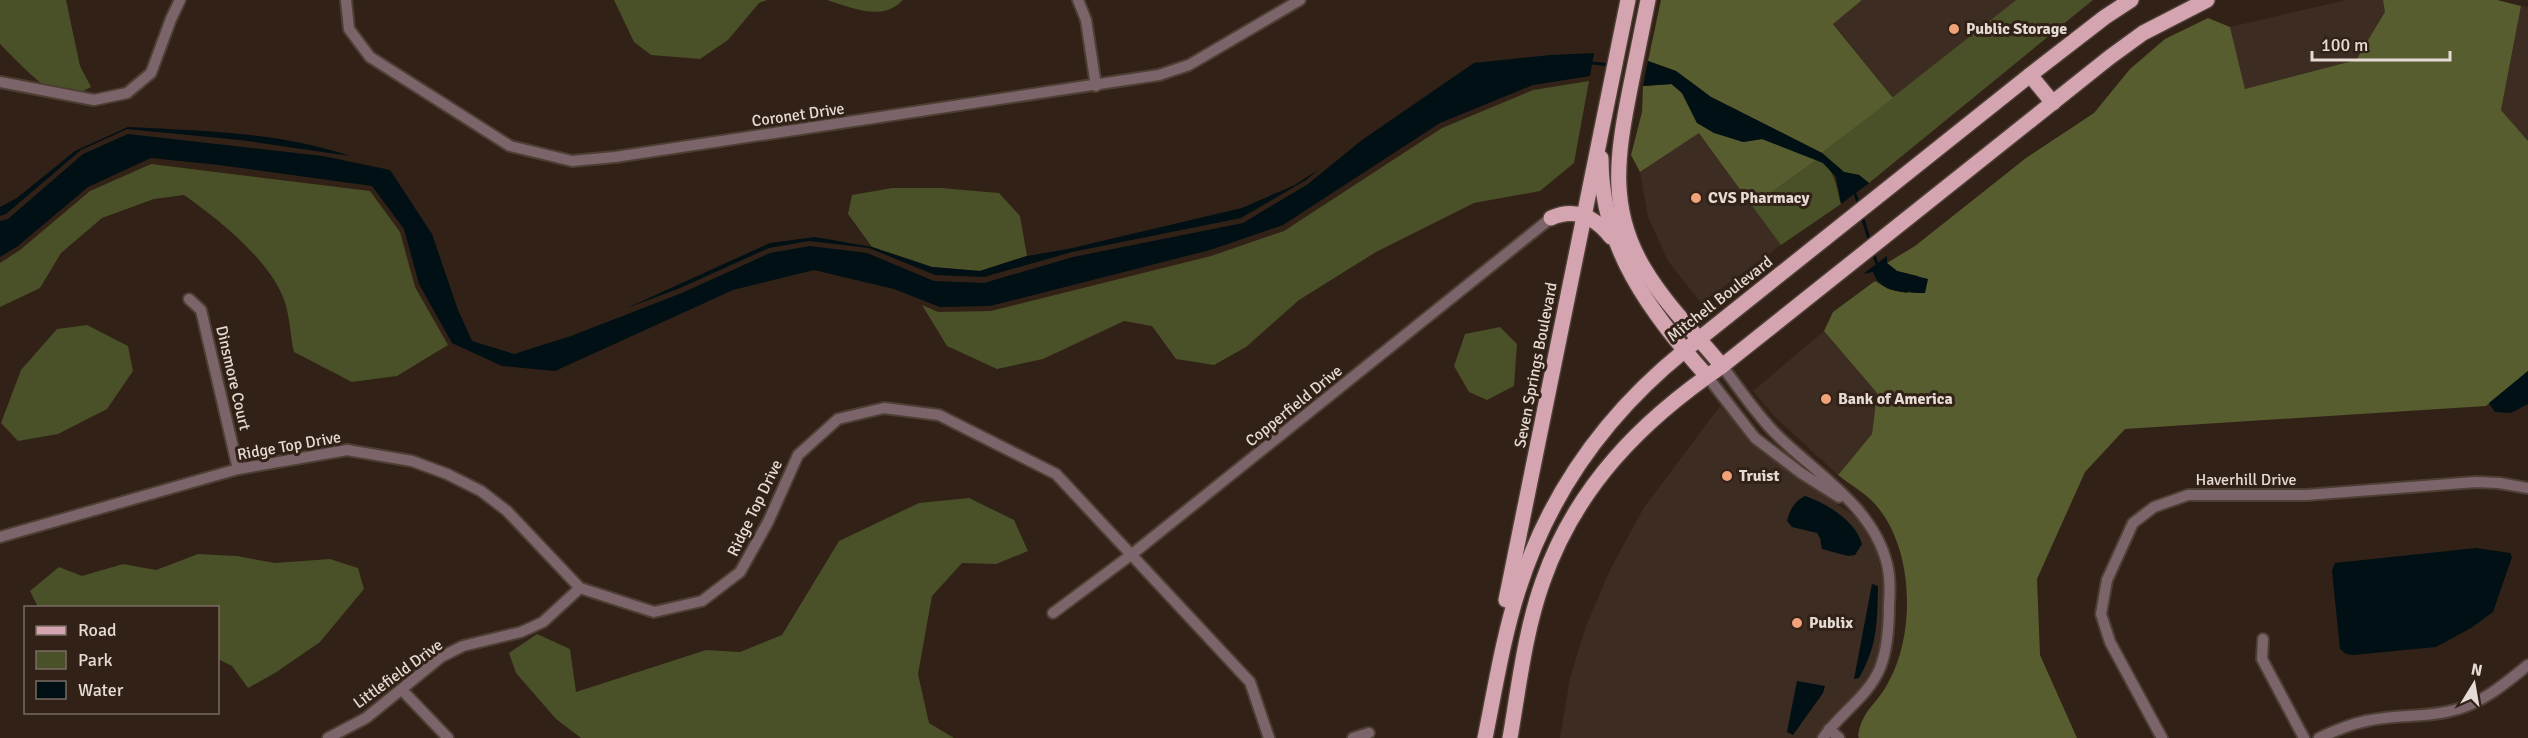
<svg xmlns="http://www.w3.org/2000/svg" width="2528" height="738" font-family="Signika,sans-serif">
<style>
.commercial{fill:#3c2c22}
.green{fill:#4a5027}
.forest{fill:#575d2e}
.water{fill:#001014}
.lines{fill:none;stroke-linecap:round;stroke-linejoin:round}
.stream{stroke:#001014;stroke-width:3}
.street-casing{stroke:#4e3f35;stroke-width:14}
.primary-casing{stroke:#4e3f35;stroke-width:18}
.street{stroke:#7c656a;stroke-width:10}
.primary{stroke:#d4a4b0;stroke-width:15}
.poi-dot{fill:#f0a279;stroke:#312117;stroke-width:2}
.labels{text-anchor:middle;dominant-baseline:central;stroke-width:6;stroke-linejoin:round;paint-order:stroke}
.poi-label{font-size:16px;font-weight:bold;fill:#e6dbd4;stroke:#312117;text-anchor:start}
.street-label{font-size:16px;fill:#e6dbd4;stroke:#312117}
</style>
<rect width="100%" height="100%" fill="#312117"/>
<g class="commercial">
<polygon points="1862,0 2016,0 1893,98 1833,23"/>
<polygon points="2346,0 2383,0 2386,12 2356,60 2245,89 2230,27"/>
<polygon points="2521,6 2528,7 2528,141 2501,110"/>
<polygon points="1699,132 1781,245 1701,303 1668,261 1648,217 1640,172"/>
<polygon points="1824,331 1877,393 1872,434 1838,475 1774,416 1753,391"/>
<polygon points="1720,406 1756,444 1788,471 1856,517 1876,549 1884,586 1882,639 1875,665 1855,695 1816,738 1560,738 1570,678 1586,626 1610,570 1643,509"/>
</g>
<g class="green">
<path d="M 0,0 L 66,0 L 80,66 L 91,87 L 64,101 C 41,85 20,65 0,44 Z"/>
<polygon points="614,0 767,0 759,3 728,40 700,59 651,55 634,42"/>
<path d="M 827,0 L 903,0 C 882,22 853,8 827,0 Z"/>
<polygon points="2016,0 2093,0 1869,183 1859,175 1844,172 1822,153"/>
<polygon points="1589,81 1574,163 1540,191 1474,203 1376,252 1299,300 1246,347 1214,365 1176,359 1152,326 1124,321 1043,359 997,369 947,346 922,305 938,312 991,311 1211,256 1284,231 1442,128 1533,90"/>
<path d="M 1817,160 C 1836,168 1836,187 1841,204 L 1781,245 L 1752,206 Z"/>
<path d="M 151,164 L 370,191 L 400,232 L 415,287 L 448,345 L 397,376 L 352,382 L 294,352 C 290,335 290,314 283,297 C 267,258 218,219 184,195 L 154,199 L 102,218 L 61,253 L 40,288 L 0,307 L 0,263 L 20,250 L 90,191 Z"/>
<polygon points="892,188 941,188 999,193 1020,216 1027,256 980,271 932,267 872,247 848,214 852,195"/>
<polygon points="87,325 128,346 133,371 107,409 58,434 18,441 1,423 21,370 57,329"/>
<polygon points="1500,327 1517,344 1514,386 1487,400 1469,392 1454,366 1465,334"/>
<polygon points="969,498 1014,520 1028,551 996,564 962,563 932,596 918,674 929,723 954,738 581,738 556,719 516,673 509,653 537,634 570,649 576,692 706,650 740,652 782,635 839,541 919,503"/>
<polygon points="198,554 237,556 275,563 330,559 358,568 364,589 320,642 275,673 248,688 232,666 218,659 218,608 38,607 30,591 59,567 82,576 123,564 156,570"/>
</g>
<g class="forest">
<polygon points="1661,0 1862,0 1833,24 1893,98 1822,153 1711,97 1676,71 1648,61"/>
<path d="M 2383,0 L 2497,0 L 2521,6 L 2501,110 L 2528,141 L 2528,371 L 2486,406 L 2125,429 L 2085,472 L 2037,579 L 2040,655 L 2077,738 L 1859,738 L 1858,736 C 1862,709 1878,704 1889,681 C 1916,632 1914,546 1874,503 C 1864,492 1849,484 1838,475 L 1872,434 L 1877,393 L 1824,331 L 1833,312 L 1875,281 L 1888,289 L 1907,293 L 1918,276 L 1897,271 L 1887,263 L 1915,246 L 2026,158 L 2094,113 L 2130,69 L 2165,39 L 2208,18 L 2230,27 L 2245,89 L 2356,60 L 2385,12 Z"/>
<polygon points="1671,84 1682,93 1697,123 1743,142 1762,139 1817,160 1752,206 1699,133 1640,172 1631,155 1642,112 1643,86"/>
</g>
<g class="water">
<polygon points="1594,53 1590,76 1533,85 1440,123 1283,225 1210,250 990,306 940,307 894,289 814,270 733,290 555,371 502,366 452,343 419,284 404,229 372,186 219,165 151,158 88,187 18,246 0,257 0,221 8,219 83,154 128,134 323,156 390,170 432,234 458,310 472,341 514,354 571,336 682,293 770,253 810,246 867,253 934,281 984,283 1073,257 1243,223 1308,184 1362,140 1474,63 1551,55"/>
<polygon points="1648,61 1676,71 1711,97 1822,153 1844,172 1859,175 1869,183 1841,204 1836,177 1823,163 1762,139 1743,142 1714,133 1697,123 1682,93 1672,84 1643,86"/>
<path d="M 128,127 C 202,131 279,132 350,156 L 240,140 L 127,129 L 81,150 L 6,214 L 0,216 L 0,207 L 17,198 L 75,151 Z"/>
<polygon points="1319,169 1306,180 1241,218 1072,252 984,277 935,275 869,248 809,241 769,248 680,288 627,308 770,243 815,237 872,247 932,267 980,271 1027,256 1068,249 1242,208 1295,185"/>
<path d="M 1887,256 L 1887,263 L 1897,271 L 1928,279 L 1925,293 C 1905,293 1880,293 1873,272 L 1863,274 Z"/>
<polygon points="2528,371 2528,404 2511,413 2495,412 2489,403"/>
<path d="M 1805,496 C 1826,503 1856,521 1862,544 L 1855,555 L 1848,556 L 1822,549 L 1820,538 L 1817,533 L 1792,527 L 1787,521 C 1790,509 1794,502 1805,496 Z"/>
<polygon points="2476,548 2510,553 2512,557 2493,612 2471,628 2436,647 2353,655 2346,654 2340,649 2332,571 2335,563"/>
<path d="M 1872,584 L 1878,586 C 1877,622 1878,645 1859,678 L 1854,679 Z"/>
<polygon points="1797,681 1825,686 1823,693 1793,735 1787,732"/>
</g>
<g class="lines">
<g class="stream">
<polyline points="1592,63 1609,65"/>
<polyline points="1855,194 1858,202"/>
<polyline points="1863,219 1869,239"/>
<polyline points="1874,255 1877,264"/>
</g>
<defs>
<g id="street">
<polyline points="346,0 349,29 370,57 510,146 572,161 615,157 1159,75 1189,65 1300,0"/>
<polyline points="1078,0 1086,20 1096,86"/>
<polyline points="0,82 94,100 127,93 151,73 171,19 180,0"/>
<polyline points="189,299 201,310 238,469"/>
<path d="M 1722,366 C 1739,388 1756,414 1776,434 C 1815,473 1873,506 1887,564 C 1890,576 1890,591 1889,605 C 1889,625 1888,648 1880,668 C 1868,697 1840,713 1823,738"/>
<polyline points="1707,376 1755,438 1801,473 1839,497"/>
<polyline points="0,537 238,469 347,450 412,461 447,474 481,491 507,511 580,588 654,612 702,601 740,572 768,522 798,455 838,419 884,408 939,415 1056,474 1250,682 1269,738"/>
<polyline points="1053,613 1131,555 1551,218"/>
<polyline points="2263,639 2262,659 2304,738"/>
<polyline points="402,690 448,738"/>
<polyline points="1829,729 1839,738"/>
<polyline points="328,738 366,718 441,657 463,646 521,632 543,622 580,588"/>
<polyline points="1353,738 1369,733"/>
<polyline points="2162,738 2110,642 2101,614 2107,580 2133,523 2154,507 2188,495 2306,495 2476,482 2499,483 2528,488"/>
<path d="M 2319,738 C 2336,730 2353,723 2371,720 C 2400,714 2429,718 2458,709 C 2485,701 2507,682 2528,665"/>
</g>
<g id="primary">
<path d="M 1648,0 C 1642,30 1636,60 1630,89 C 1617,155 1608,210 1645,270 C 1666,305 1696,334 1722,366"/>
<polyline points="2030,75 2053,103"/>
<path d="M 1601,158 C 1601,248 1650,312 1707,376"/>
<path d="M 1551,218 C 1575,207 1595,217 1611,237"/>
<polyline points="1506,600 1628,0"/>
<path d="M 1485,738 C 1495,689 1503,638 1518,591 C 1549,493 1605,415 1684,351 L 2030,75 L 2105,17 L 2131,0"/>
<path d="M 1510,738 C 1519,686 1525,631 1543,581 C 1576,487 1641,421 1722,366 L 2110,57 L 2143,33 L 2207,0"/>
</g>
</defs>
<use href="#street" class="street-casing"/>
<use href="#primary" class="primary-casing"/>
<use href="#street" class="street"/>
<use href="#primary" class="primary"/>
</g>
<g class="poi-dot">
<circle cx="1954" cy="29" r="6"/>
<circle cx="1696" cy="198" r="6"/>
<circle cx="1826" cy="399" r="6"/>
<circle cx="1727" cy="476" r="6"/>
<circle cx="1797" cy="623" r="6"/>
</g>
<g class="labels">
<g class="poi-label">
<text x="1966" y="29">Public Storage</text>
<text x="1708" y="198">CVS Pharmacy</text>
<text x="1838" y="399">Bank of America</text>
<text x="1739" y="476">Truist</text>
<text x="1809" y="623">Publix</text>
</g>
<g class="street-label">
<text transform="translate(798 115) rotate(-8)">Coronet Drive</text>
<text transform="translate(1720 299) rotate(-38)">Mitchell Boulevard</text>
<text transform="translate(1536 365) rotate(-79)">Seven Springs Boulevard</text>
<text transform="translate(233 378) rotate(77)">Dinsmore Court</text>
<text transform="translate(1294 406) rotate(-39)">Copperfield Drive</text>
<text transform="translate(289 446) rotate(-10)">Ridge Top Drive</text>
<text x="2246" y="480">Haverhill Drive</text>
<text transform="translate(755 508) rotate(-64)">Ridge Top Drive</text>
<text transform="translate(398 674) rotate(-36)">Littlefield Drive</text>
</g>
</g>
<rect x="24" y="606" width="195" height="108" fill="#312117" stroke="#796b63" stroke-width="1.5"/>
<rect x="36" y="626" width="30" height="9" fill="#d4a4b0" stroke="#796b63" stroke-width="1.5"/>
<text x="78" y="636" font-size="18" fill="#e6dbd4">Road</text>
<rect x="36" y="651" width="30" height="18" fill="#4a5027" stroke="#796b63" stroke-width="1.5"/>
<text x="78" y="666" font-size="18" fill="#e6dbd4">Park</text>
<rect x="36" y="681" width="30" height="18" fill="#001014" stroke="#796b63" stroke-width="1.5"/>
<text x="78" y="696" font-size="18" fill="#e6dbd4">Water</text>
<g transform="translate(2474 684) rotate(11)" stroke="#312117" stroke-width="4.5" paint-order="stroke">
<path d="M0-4.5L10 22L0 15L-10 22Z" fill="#e6dbd4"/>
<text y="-9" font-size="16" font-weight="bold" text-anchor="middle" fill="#e6dbd4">N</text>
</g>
<path d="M2312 51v9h138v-9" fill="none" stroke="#e6dbd4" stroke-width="3"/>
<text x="2321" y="51" font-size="18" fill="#e6dbd4" stroke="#312117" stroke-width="4.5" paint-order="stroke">100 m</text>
</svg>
